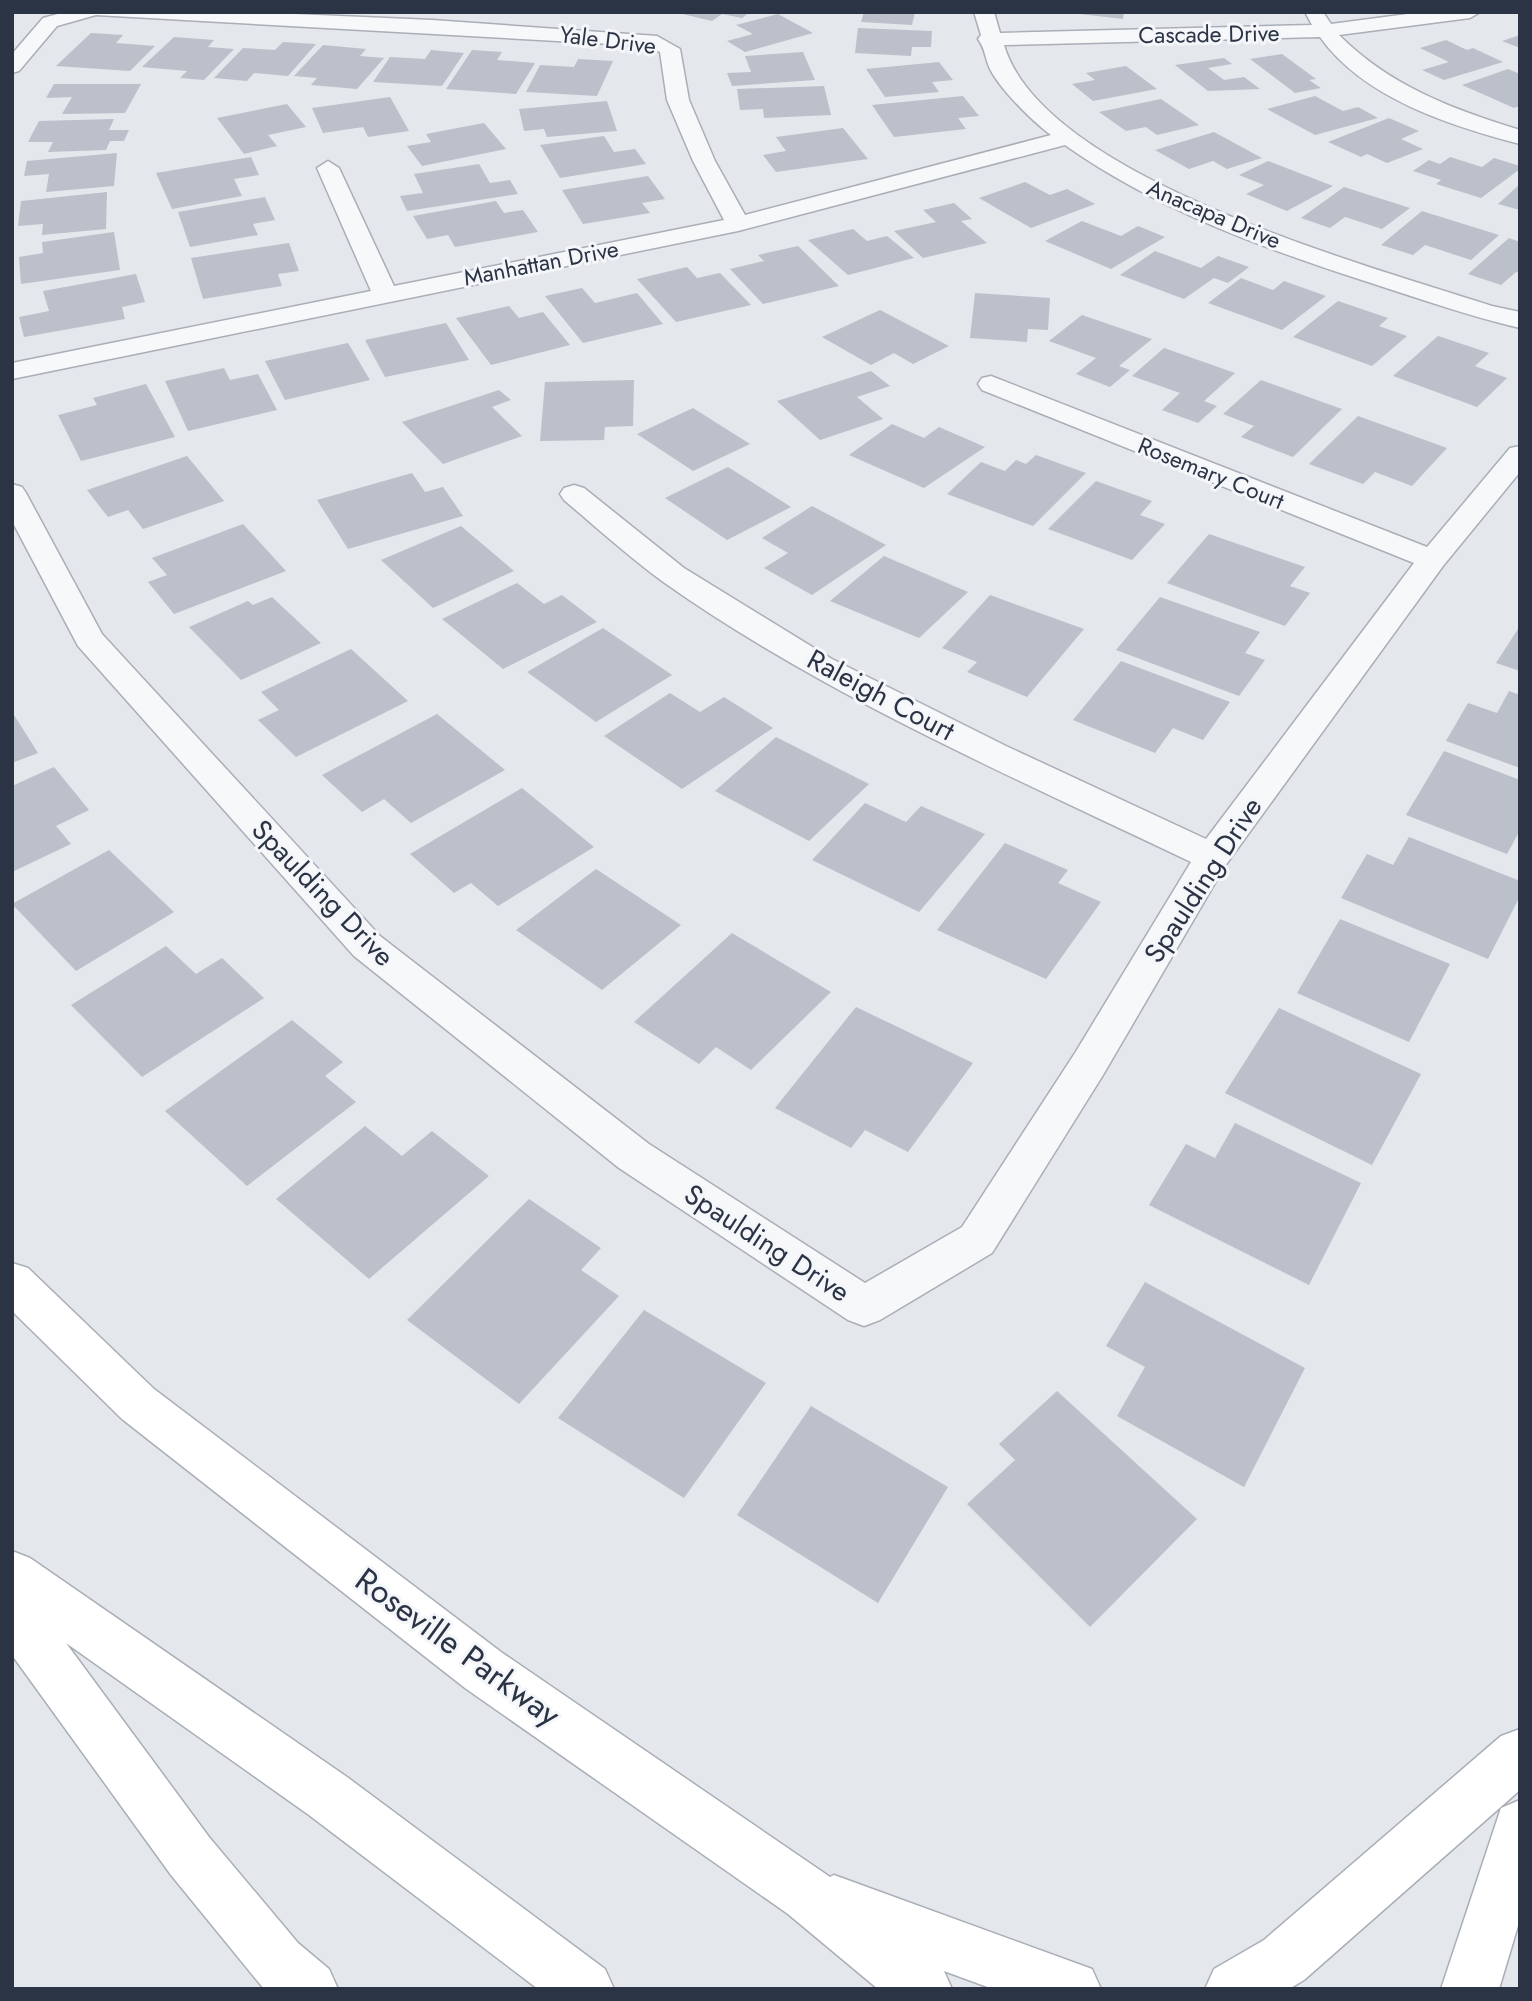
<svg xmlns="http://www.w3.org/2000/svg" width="1532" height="2001" font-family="Jost,sans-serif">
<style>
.building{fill:#bbc0ca}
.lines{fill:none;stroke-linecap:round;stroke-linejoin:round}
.street-casing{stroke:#a9aeb7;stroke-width:3}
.secondary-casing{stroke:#a9aeb7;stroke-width:3}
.street{fill:#f7f8fa;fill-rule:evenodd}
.secondary{fill:#fff;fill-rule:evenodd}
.labels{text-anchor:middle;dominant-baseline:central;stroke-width:6;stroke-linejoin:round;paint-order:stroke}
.far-street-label{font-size:23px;fill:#2b3445;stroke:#f4f6f9}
.street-label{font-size:28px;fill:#2b3445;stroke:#f4f6f9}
.near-street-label{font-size:33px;fill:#2b3445;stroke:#f4f6f9}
</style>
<rect width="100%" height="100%" fill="#e4e7ec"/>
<g class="building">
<polygon points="674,12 750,12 742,18 722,14 712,21"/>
<polygon points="864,12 915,12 912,25 861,22"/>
<polygon points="1063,12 1124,12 1123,19"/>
<polygon points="778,14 813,33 745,52 727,41 753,34 736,25"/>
<polygon points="858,28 932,31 931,47 912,47 911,56 855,53"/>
<polygon points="91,33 123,35 116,43 155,46 130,71 56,66"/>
<polygon points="1520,35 1520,48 1502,41"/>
<polygon points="174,37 214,40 208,47 234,49 204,80 180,78 187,71 142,67"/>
<polygon points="1446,40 1467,50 1473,48 1503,62 1444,80 1422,70 1449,62 1420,48"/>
<polygon points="283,42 316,44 288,76 254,73 247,81 214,78 243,48 275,50"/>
<polygon points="323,45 366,49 360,56 384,58 357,89 311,85 317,78 294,76"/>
<polygon points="431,50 464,53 442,86 373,82 390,57 425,59"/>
<polygon points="472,50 502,52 497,60 535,63 516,94 446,89"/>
<polygon points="803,52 815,80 732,86 727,73 751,72 745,56"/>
<polygon points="1282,54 1316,79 1309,80 1321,88 1295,93 1250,59"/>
<polygon points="1224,58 1232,64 1208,68 1224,80 1244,77 1260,89 1208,91 1175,65"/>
<polygon points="578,59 613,61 597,96 526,92 540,65 574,67"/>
<polygon points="939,62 953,80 932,82 939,92 885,97 866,69"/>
<polygon points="1126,66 1157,89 1093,101 1072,84 1095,80 1086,73"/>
<polygon points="1508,69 1520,74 1520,106 1514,108 1462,85"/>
<polygon points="54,84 141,84 125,113 62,114 72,97 46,98"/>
<polygon points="824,86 831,115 764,118 763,109 740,110 737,89"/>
<polygon points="963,96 979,116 958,118 966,129 894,137 872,105"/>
<polygon points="1315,96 1343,111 1358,107 1378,118 1315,135 1267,109"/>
<polygon points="390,97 409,131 368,137 363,127 323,133 312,108"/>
<polygon points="1161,99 1199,125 1157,135 1146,127 1126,131 1099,112"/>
<polygon points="607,101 617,131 547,137 544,129 524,131 519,109"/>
<polygon points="287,104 306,127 268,135 277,146 244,154 217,118"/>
<polygon points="1389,118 1419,131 1401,139 1423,149 1387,163 1367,154 1361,157 1328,142"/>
<polygon points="114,119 109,130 129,130 124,141 110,141 106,150 48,152 53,142 28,142 39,121"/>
<polygon points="484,123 506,149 422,166 407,146 431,142 426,134"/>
<polygon points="843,128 868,159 776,172 763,155 786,151 776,137"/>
<polygon points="1214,132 1262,158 1227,169 1213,161 1189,169 1155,150"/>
<polygon points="604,136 614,152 635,149 646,164 560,178 540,145"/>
<polygon points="117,153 114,186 46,192 49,174 24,176 27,161"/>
<polygon points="251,157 259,175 234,179 242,196 172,209 156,173"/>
<polygon points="1450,157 1482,167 1494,158 1520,166 1520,169 1481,198 1436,184 1441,180 1413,171 1429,160 1440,164"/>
<polygon points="1268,161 1333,186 1287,211 1246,194 1264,185 1239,175"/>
<polygon points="479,164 490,183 510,180 518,194 407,211 400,196 423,193 414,174"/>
<polygon points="648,176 665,199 642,203 650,213 583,224 562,190"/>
<polygon points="1025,182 1050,195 1067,189 1095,204 1031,228 979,198"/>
<polygon points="1520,184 1520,210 1498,204"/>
<polygon points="1344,187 1410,208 1382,229 1345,217 1330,228 1301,218"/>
<polygon points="107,192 106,229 42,235 43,224 18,226 21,201"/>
<polygon points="265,197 275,220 253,224 258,235 190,247 178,212"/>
<polygon points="496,201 504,213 523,210 538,232 455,247 448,235 427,239 413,216"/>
<polygon points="954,203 972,219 961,221 987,243 923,258 894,231 936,222 923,210"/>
<polygon points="1422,211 1499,235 1471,260 1425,245 1413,255 1381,245"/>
<polygon points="1082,221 1121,236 1138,226 1165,237 1111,269 1045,241"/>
<polygon points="853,229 867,241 887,236 914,258 848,275 808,240"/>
<polygon points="114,232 120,270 21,284 19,257 43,253 42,242"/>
<polygon points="1509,238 1520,242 1520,273 1516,272 1501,285 1468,274"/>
<polygon points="289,243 299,271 278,274 282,286 203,299 191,258"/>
<polygon points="798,246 839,286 763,304 730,269 764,261 758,255"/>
<polygon points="1155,251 1201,268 1218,256 1249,267 1228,283 1214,278 1184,299 1120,275"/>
<polygon points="687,267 697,278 720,273 751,305 676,322 637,279"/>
<polygon points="136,274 145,302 122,307 125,319 24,337 19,317 49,311 43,291"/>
<polygon points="1241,278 1273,290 1284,281 1326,296 1282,330 1208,303"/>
<polygon points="582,288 595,303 637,293 663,324 583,343 545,296"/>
<polygon points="975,293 1050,298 1048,330 1028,329 1027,342 970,338"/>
<polygon points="1338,301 1388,318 1379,326 1407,336 1372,366 1293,337"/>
<polygon points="509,306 519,318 543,312 570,345 491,365 456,318"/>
<polygon points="880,310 949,346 913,364 894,353 871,365 822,337"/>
<polygon points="1082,315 1152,339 1119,366 1130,370 1110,387 1076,374 1096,358 1049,341"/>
<polygon points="446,323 469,360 385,377 365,340"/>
<polygon points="1438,336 1489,353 1475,366 1507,378 1477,407 1393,376"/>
<polygon points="348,343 370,380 285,400 265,361"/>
<polygon points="1164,348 1235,373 1204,401 1217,406 1198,423 1162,410 1180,393 1132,376"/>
<polygon points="224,368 230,380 258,374 277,410 188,431 165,381"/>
<polygon points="871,371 890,386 857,397 883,419 820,440 777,401"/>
<polygon points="634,380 633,426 605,427 604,440 540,441 545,382"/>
<polygon points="1261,380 1342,409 1293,457 1241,437 1254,426 1223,414"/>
<polygon points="146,384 175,437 81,461 58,415 97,405 93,398"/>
<polygon points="499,390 511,400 492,407 522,436 443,464 402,422"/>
<polygon points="693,408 750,444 693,471 637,434"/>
<polygon points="1358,416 1447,448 1412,486 1375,472 1363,484 1309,464"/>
<polygon points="892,424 924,438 939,427 985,447 924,488 849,455"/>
<polygon points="1036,455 1086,473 1033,526 947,494 981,462 1005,471 1016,460 1026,464"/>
<polygon points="187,456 224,501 143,529 128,510 108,517 87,490"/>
<polygon points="728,467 791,507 727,540 665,498"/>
<polygon points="412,473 425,492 443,487 463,516 348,549 317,500"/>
<polygon points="1096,481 1152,501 1140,515 1165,524 1132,560 1048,529"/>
<polygon points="812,506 886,545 812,595 764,568 788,553 762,538"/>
<polygon points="243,524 286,571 174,614 148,582 167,575 152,558"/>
<polygon points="461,526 514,571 433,608 381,560"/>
<polygon points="1209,534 1305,567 1290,586 1310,593 1285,626 1167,583"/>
<polygon points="884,556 968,592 919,638 830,601"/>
<polygon points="517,583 544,604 562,595 597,622 503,669 442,619"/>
<polygon points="990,595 1084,629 1027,697 967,672 977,662 942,648"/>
<polygon points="272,597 321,643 241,680 189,627 248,601 253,605"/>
<polygon points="1160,597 1260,632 1245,653 1265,660 1239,696 1116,650"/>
<polygon points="1520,626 1520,671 1496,663"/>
<polygon points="603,628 672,675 596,722 527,672"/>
<polygon points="351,649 408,701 296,757 258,720 279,710 261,692"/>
<polygon points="1121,661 1230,702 1203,740 1173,728 1155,753 1073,720"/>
<polygon points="1509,691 1520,695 1520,768 1446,741 1468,703 1497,713"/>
<polygon points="670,693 700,712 724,697 773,728 682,789 604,736"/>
<polygon points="437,714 505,770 411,823 384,799 362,812 322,775"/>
<polygon points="14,715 38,753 12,763 12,716"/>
<polygon points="776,737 869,784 809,841 715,791"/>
<polygon points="1444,751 1520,780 1520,830 1507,854 1406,815"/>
<polygon points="54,767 89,810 56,826 71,844 12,872 12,786"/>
<polygon points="522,788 594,847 498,906 471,883 454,893 410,854"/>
<polygon points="865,803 906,822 921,806 985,834 919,912 812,860"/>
<polygon points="1409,837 1520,881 1520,896 1488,959 1341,898 1367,854 1393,865"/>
<polygon points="1005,843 1068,870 1058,883 1101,902 1046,979 937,930"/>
<polygon points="109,850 174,912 76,971 12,904"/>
<polygon points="596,869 681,925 602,990 516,930"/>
<polygon points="1340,919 1450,964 1409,1042 1297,993"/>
<polygon points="732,933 831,992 751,1070 716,1047 699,1064 634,1022"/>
<polygon points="166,946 196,974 222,958 264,998 142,1077 71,1005"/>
<polygon points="856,1007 973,1063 908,1152 865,1130 851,1148 775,1108"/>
<polygon points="1279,1008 1421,1074 1372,1165 1225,1093"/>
<polygon points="292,1020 343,1062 325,1076 356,1102 247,1186 165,1111"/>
<polygon points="1235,1123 1361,1183 1309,1285 1149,1205 1186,1144 1215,1158"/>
<polygon points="365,1126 402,1156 432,1131 489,1176 369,1279 276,1199"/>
<polygon points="529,1199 601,1248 581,1270 619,1296 519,1404 407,1320"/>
<polygon points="1145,1282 1305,1368 1244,1487 1117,1416 1145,1367 1106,1346"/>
<polygon points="644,1310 766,1383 684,1498 558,1418"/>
<polygon points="1057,1391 1197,1519 1090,1627 967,1504 1015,1460 999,1444"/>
<polygon points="811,1406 948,1487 878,1603 737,1515"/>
</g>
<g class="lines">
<defs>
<g id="street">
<path d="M 65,12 L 248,12 L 432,20 L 657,36 L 680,49 L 689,100 L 715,161 L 745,215 L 1051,135 C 1033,122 1000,89 990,69 C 985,58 985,48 978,39 L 981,35 L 974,12 L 994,12 L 1000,33 L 1312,25 L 1305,12 L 1323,12 L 1331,24 L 1423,12 L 1480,12 L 1470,18 L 1339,35 C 1390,86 1452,109 1520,130 L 1520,144 C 1451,126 1363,98 1320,37 L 1004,45 C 1043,178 1369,266 1492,306 L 1520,312 L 1520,328 C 1469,316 1420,299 1371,283 C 1265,249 1157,210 1065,145 L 738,231 L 12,379 L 12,363 L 371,291 L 317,168 L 328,161 L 339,168 L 394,286 L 724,220 L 693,161 L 667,100 L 660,52 L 646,46 L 96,15 L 57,26 L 19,71 L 12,73 L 12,54 L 43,18 Z"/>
<path d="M 991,376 L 1427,547 L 1510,448 L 1520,446 L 1520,472 L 1443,566 L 1225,866 L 1103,1075 L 992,1253 L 880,1320 L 864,1326 L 848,1320 L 619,1168 L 354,956 L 78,646 L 12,521 L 12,484 L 22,487 L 26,493 L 102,634 L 380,936 L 649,1144 L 865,1283 L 962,1227 L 1075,1053 L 1191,862 C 1015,778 821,694 662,581 C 628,556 596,527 564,500 L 560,494 L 564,488 L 574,485 L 584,488 L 684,568 L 832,659 L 1006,746 L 1206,839 L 1414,563 L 982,390 L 978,384 L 982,378 Z"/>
</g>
<g id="secondary">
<polygon points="12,1263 28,1268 154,1389 501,1652 830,1877 834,1875 1092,1969 1101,1989 993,1989 944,1971 952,1989 878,1989 788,1914 465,1688 122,1419 12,1311"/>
<polygon points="12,1551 30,1558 347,1777 605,1969 614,1989 538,1989 309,1815 66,1643 209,1837 298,1943 329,1969 338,1989 264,1989 171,1875 12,1655"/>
<polygon points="1520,1729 1520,1790 1304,1980 1289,1989 1205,1989 1214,1969 1264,1940 1501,1736"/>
<polygon points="1520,1800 1520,1919 1499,1989 1441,1989 1501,1808"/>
</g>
</defs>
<use href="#street" class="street-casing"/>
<use href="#secondary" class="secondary-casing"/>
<use href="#street" class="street"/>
<use href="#secondary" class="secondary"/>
</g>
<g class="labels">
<g class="far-street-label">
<text transform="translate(1209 34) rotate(-1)">Cascade Drive</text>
<text transform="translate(608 40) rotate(7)">Yale Drive</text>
<text transform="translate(1214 214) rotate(23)">Anacapa Drive</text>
<text transform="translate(541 263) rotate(-11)">Manhattan Drive</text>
<text transform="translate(1211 473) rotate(22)">Rosemary Court</text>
</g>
<g class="street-label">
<text transform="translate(881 695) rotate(28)">Raleigh Court</text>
<text transform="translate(1203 880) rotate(-57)">Spaulding Drive</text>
<text transform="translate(323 893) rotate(46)">Spaulding Drive</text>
<text transform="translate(767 1243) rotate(33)">Spaulding Drive</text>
</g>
<g class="near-street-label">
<text transform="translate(458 1647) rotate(36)">Roseville Parkway</text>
</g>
</g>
<rect width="1532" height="2001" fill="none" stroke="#2b3445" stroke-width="28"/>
</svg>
